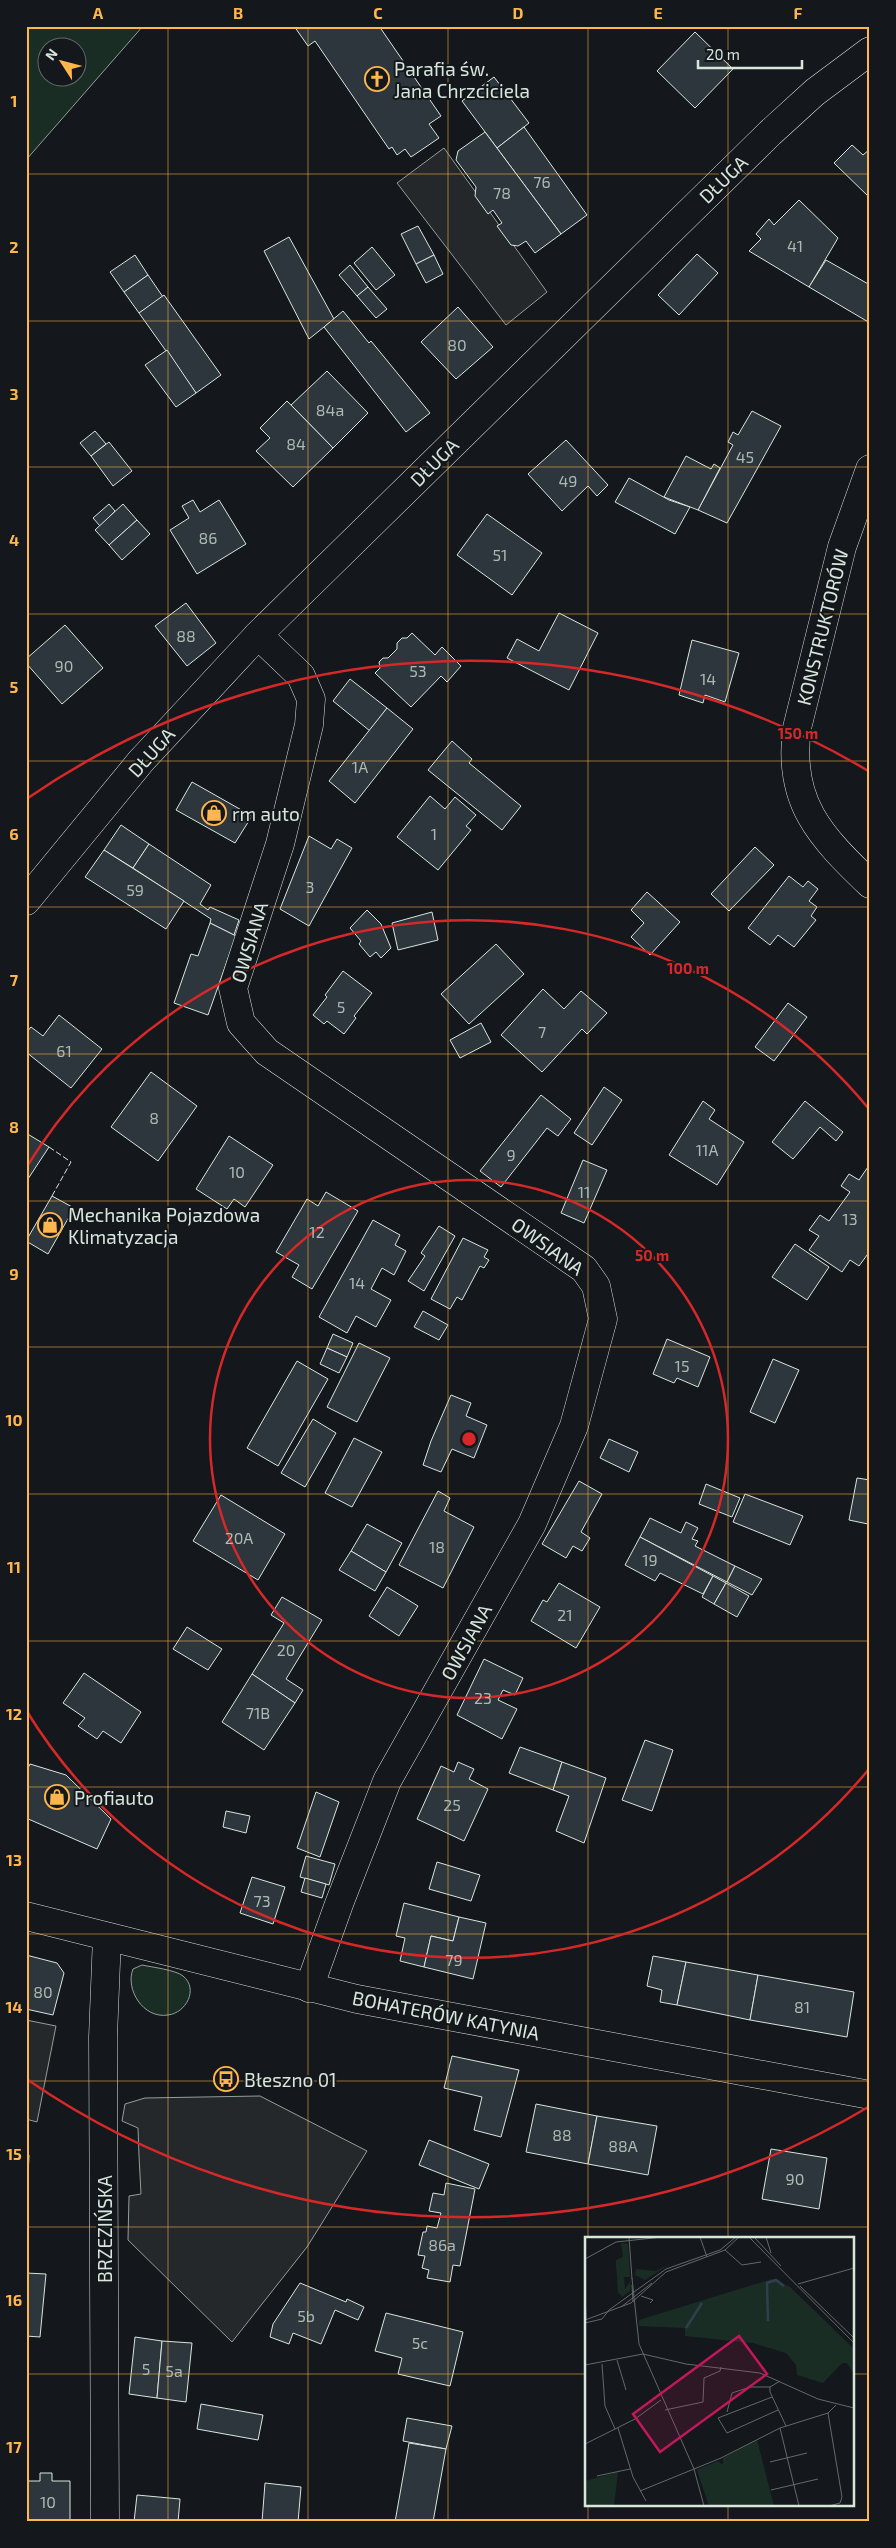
<svg xmlns="http://www.w3.org/2000/svg" width="896" height="2548" font-family="'Exo 2',sans-serif">
<style>
.green{fill:#1a2d24;stroke:#939e99;fill-rule:evenodd}
.parking{fill:#24282b;stroke:#939e99}
.building{fill:#2c363c;stroke:#d8e6dc}
.lines{fill:none;stroke-linecap:round;stroke-linejoin:round}
.street-casing{stroke:#d8e6dc;stroke-width:29}
.secondary-casing{stroke:#d8e6dc;stroke-width:29}
.street{stroke:#14181c;stroke-width:28}
.secondary{stroke:#14181c;stroke-width:28}
.fence{stroke:#d8e6dc;stroke-width:1;stroke-dasharray:6 2.5;stroke-linecap:butt}
.grid{fill:none;stroke:#ffb74d;stroke-width:1;stroke-opacity:0.55}
.ring{fill:none;stroke:#d62828;stroke-width:2.5}
.labels{text-anchor:middle;dominant-baseline:central;stroke-width:4;stroke-linejoin:round;paint-order:stroke}
.number-label{font-size:16px;fill:#adbab4}
.poi-label{font-size:19px;fill:#d8e6dc;stroke:#14181c;text-anchor:start}
.street-label{font-size:19px;fill:#d8e6dc;stroke:#14181c}
.inset-river{fill:none;stroke:#2f3f4d;stroke-width:2.5}
.inset-road{fill:none;stroke:#626a69;stroke-width:1}
.view{fill:#c2185b;fill-opacity:0.15;stroke:#c2185b;stroke-width:2.5}
.inset-edge{fill:none;stroke:#d8e6dc;stroke-width:2.5}
.centre{fill:#d62828;stroke:#14181c;stroke-width:2.5}
.ring-label{font-size:15px;text-anchor:middle;font-weight:bold;fill:#d62828;stroke:#14181c;stroke-width:4;stroke-linejoin:round;paint-order:stroke}
.neatline{fill:none;stroke:#ffb74d;stroke-width:2}
.grid-label{font-size:16px;text-anchor:middle;font-weight:bold;fill:#ffb74d}
</style>
<rect width="100%" height="100%" fill="#14181c"/>
<g class="green">
<path d="M 26,26 L 143,26 L 26,160 ZM 48,48 L 78,48 L 78,78 L 48,78 Z"/>
<path d="M 142,1965 C 151,1967 176,1970 183,1976 C 199,1989 186,2013 168,2015 C 143,2019 125,1989 133,1969 Z"/>
</g>
<g class="parking">
<polygon points="444,148 547,292 506,325 397,183"/>
<polygon points="26,2020 56,2026 37,2122 26,2119"/>
<polygon points="260,2096 367,2151 307,2247 232,2342 128,2240 129,2196 141,2194 139,2156 138,2128 122,2121 125,2104 145,2098"/>
</g>
<g class="building">
<polygon points="294,26 379,26 441,116 429,124 439,138 411,157 405,149 397,155 392,147 389,149 315,41 308,46"/>
<polygon points="695,32 733,69 695,108 657,71"/>
<polygon points="494,77 529,123 497,148 462,101"/>
<polygon points="524,127 587,215 561,234 497,148"/>
<polygon points="485,132 561,234 535,253 526,241 518,246 511,245 497,226 502,223 493,210 488,214 475,196 476,187 456,160 458,151"/>
<polygon points="852,145 863,155 870,149 870,198 834,163"/>
<polygon points="799,200 838,238 809,287 749,251 761,239 756,234 769,219 774,225"/>
<polygon points="418,226 434,255 416,264 401,234"/>
<polygon points="289,237 334,319 309,339 264,251"/>
<polygon points="372,247 395,275 376,290 354,263"/>
<polygon points="697,254 718,273 679,315 658,295"/>
<polygon points="135,255 148,275 124,292 110,272"/>
<polygon points="434,255 443,274 426,283 416,264"/>
<polygon points="826,260 870,285 870,323 809,287"/>
<polygon points="350,265 368,287 357,296 339,275"/>
<polygon points="148,275 163,297 139,313 124,292"/>
<polygon points="368,287 387,309 376,318 357,296"/>
<polygon points="164,295 221,375 196,393 139,313"/>
<polygon points="458,307 493,347 456,379 421,342"/>
<polygon points="343,311 369,343 371,341 430,413 406,432 324,327"/>
<polygon points="167,350 196,393 176,407 145,365"/>
<polygon points="327,371 368,413 333,448 291,405"/>
<polygon points="287,401 333,448 293,487 256,451 270,438 260,428"/>
<polygon points="752,411 781,426 727,523 698,510 733,445 728,442 733,432 738,435"/>
<polygon points="95,431 106,444 91,456 80,443"/>
<polygon points="566,440 608,485 597,496 588,486 562,511 528,474"/>
<polygon points="109,442 132,471 113,486 91,456"/>
<polygon points="686,456 711,469 714,464 720,468 698,510 664,497"/>
<polygon points="629,478 669,500 690,507 675,534 615,502"/>
<polygon points="193,500 200,512 219,500 246,544 197,574 170,530 189,518 182,506"/>
<polygon points="109,504 115,511 100,526 93,518"/>
<polygon points="123,504 137,520 109,545 95,530"/>
<polygon points="487,514 542,553 512,595 457,555"/>
<polygon points="137,520 150,534 122,560 109,545"/>
<polygon points="186,603 216,643 187,666 155,626"/>
<polygon points="559,613 598,633 569,690 507,658 517,639 539,651"/>
<polygon points="65,625 103,668 62,704 26,663 26,659"/>
<polygon points="412,633 435,655 442,647 461,666 447,682 441,676 411,707 375,673 380,668 379,662 383,658 388,658 397,649 397,643 402,638 407,638"/>
<polygon points="692,640 739,653 725,702 705,695 703,703 679,695"/>
<polygon points="350,679 387,708 370,731 333,701"/>
<polygon points="387,708 413,729 355,803 329,781"/>
<polygon points="452,741 472,759 469,763 521,806 502,830 428,770"/>
<polygon points="192,782 252,816 235,843 176,810"/>
<polygon points="430,796 445,809 455,797 476,815 466,826 471,830 438,870 397,837"/>
<polygon points="121,825 149,844 133,868 104,850"/>
<polygon points="309,836 331,849 337,839 352,848 309,926 280,909"/>
<polygon points="149,844 211,885 200,904 208,910 210,907 239,920 234,935 210,923 211,919 133,868"/>
<polygon points="755,847 774,865 729,911 711,894"/>
<polygon points="104,850 184,901 166,929 85,877"/>
<polygon points="789,876 803,887 808,881 818,889 809,901 817,907 811,916 816,920 794,947 778,935 770,945 748,928"/>
<polygon points="647,892 680,922 650,955 631,937 644,923 631,910"/>
<polygon points="367,910 381,924 391,948 381,958 376,952 370,957 359,944 361,941 350,928"/>
<polygon points="432,912 438,940 398,950 392,923"/>
<polygon points="210,923 236,936 208,1015 174,1003 191,954 198,956"/>
<polygon points="496,944 524,974 469,1024 441,994"/>
<polygon points="343,971 372,993 354,1016 356,1018 344,1034 327,1021 324,1024 313,1015 327,997 325,995"/>
<polygon points="543,989 564,1009 581,991 607,1013 587,1034 582,1029 542,1072 501,1035"/>
<polygon points="788,1003 807,1017 774,1061 755,1047"/>
<polygon points="59,1015 102,1049 71,1088 26,1052 26,1033 31,1027 43,1036"/>
<polygon points="481,1023 491,1042 460,1058 450,1040"/>
<polygon points="151,1072 197,1106 158,1161 111,1127"/>
<polygon points="604,1087 622,1100 592,1145 574,1133"/>
<polygon points="541,1095 571,1119 558,1136 547,1128 501,1187 480,1171"/>
<polygon points="703,1101 715,1110 709,1119 744,1142 717,1185 669,1155"/>
<polygon points="805,1101 843,1132 836,1141 820,1127 793,1159 772,1142"/>
<polygon points="26,1133 49,1147 26,1182"/>
<polygon points="229,1136 273,1165 245,1207 234,1199 227,1209 196,1189"/>
<polygon points="583,1160 607,1170 584,1223 561,1213"/>
<polygon points="870,1164 870,1251 859,1266 850,1260 842,1272 809,1250 819,1236 809,1230 820,1215 829,1221 850,1192 841,1186 849,1174 859,1180"/>
<polygon points="326,1192 358,1211 312,1289 292,1277 299,1265 276,1252 307,1199 318,1206"/>
<polygon points="52,1196 74,1208 48,1254 26,1241"/>
<polygon points="373,1220 400,1235 395,1245 406,1251 394,1275 382,1268 371,1289 391,1300 376,1327 356,1316 347,1333 319,1317"/>
<polygon points="439,1226 455,1236 424,1291 408,1281 425,1256 421,1253"/>
<polygon points="463,1238 488,1250 484,1257 489,1260 484,1268 480,1266 462,1300 457,1297 450,1309 431,1299"/>
<polygon points="795,1244 829,1267 807,1300 772,1277"/>
<polygon points="423,1311 448,1325 439,1340 414,1327"/>
<polygon points="333,1334 353,1343 347,1357 327,1348"/>
<polygon points="667,1339 710,1357 698,1387 677,1378 674,1383 653,1374"/>
<polygon points="359,1343 390,1358 357,1422 327,1407"/>
<polygon points="327,1348 347,1357 339,1373 320,1364"/>
<polygon points="773,1359 799,1370 775,1423 750,1412"/>
<polygon points="297,1361 328,1379 278,1466 247,1448"/>
<polygon points="451,1395 471,1403 466,1416 487,1425 474,1458 452,1449 441,1472 423,1465 431,1441"/>
<polygon points="313,1419 336,1433 305,1487 281,1473"/>
<polygon points="354,1438 382,1452 352,1507 325,1493"/>
<polygon points="609,1439 638,1452 629,1472 600,1458"/>
<polygon points="857,1478 870,1480 870,1528 868,1524 849,1520"/>
<polygon points="579,1481 602,1494 581,1532 590,1538 582,1551 573,1546 566,1558 542,1544"/>
<polygon points="706,1484 740,1498 732,1517 699,1504"/>
<polygon points="438,1491 450,1498 444,1511 474,1527 443,1588 399,1565"/>
<polygon points="745,1494 803,1516 790,1545 733,1522"/>
<polygon points="221,1495 285,1534 258,1580 193,1541"/>
<polygon points="650,1518 681,1533 686,1522 698,1528 692,1539 698,1541 695,1546 735,1566 727,1582 640,1537"/>
<polygon points="367,1524 402,1543 386,1572 351,1551"/>
<polygon points="640,1537 713,1576 703,1594 660,1573 655,1581 625,1565"/>
<polygon points="351,1551 386,1572 375,1591 339,1570"/>
<polygon points="735,1566 762,1579 752,1595 727,1582"/>
<polygon points="713,1576 726,1583 714,1604 702,1597"/>
<polygon points="559,1583 600,1607 576,1648 531,1621 543,1600 547,1602"/>
<polygon points="726,1583 749,1596 737,1617 714,1604"/>
<polygon points="387,1587 418,1606 399,1636 369,1616"/>
<polygon points="282,1597 322,1620 286,1679 303,1690 295,1703 252,1674 284,1623 271,1615"/>
<polygon points="187,1627 222,1649 208,1670 173,1649"/>
<polygon points="484,1659 523,1678 515,1695 503,1690 498,1700 517,1709 502,1739 457,1715"/>
<polygon points="84,1673 141,1712 121,1743 103,1731 97,1739 78,1726 85,1718 63,1703"/>
<polygon points="252,1674 295,1703 264,1750 222,1722"/>
<polygon points="645,1740 673,1750 652,1811 622,1800"/>
<polygon points="520,1747 562,1762 553,1790 509,1773"/>
<polygon points="458,1762 474,1769 469,1779 488,1789 464,1841 417,1819 441,1766 454,1772"/>
<polygon points="562,1762 606,1778 584,1843 556,1831 569,1796 553,1790"/>
<polygon points="30,1764 66,1775 111,1819 97,1849 26,1818 26,1772"/>
<polygon points="316,1792 339,1802 320,1857 297,1848"/>
<polygon points="226,1811 250,1816 246,1833 223,1827"/>
<polygon points="306,1856 335,1864 329,1885 300,1877"/>
<polygon points="437,1862 480,1875 471,1901 429,1889"/>
<polygon points="252,1877 285,1887 273,1924 240,1913"/>
<polygon points="305,1878 326,1884 322,1898 301,1892"/>
<polygon points="404,1903 459,1917 453,1941 431,1936 424,1967 400,1961 405,1938 396,1936"/>
<polygon points="459,1917 486,1923 473,1979 424,1967 431,1936 453,1941"/>
<polygon points="26,1955 57,1963 64,1973 53,2015 26,2009"/>
<polygon points="653,1956 686,1962 677,2005 660,2002 662,1990 647,1986"/>
<polygon points="686,1962 758,1975 750,2020 677,2005"/>
<polygon points="758,1975 854,1992 847,2037 750,2020"/>
<polygon points="452,2056 519,2070 501,2137 474,2130 482,2097 444,2088"/>
<polygon points="536,2104 597,2116 588,2164 526,2152"/>
<polygon points="597,2116 657,2126 648,2175 588,2164"/>
<polygon points="429,2140 489,2164 479,2189 419,2165"/>
<polygon points="771,2149 827,2158 819,2209 762,2199"/>
<polygon points="26,2155 29,2155 26,2221"/>
<polygon points="446,2183 475,2189 460,2266 453,2265 450,2282 427,2278 429,2270 422,2268 425,2256 418,2255 423,2232 426,2232 427,2226 437,2228 441,2213 429,2211 433,2193 444,2195"/>
<polygon points="26,2273 46,2274 40,2337 26,2336"/>
<polygon points="300,2283 346,2302 347,2299 364,2307 358,2320 335,2310 321,2344 293,2333 289,2344 270,2337 273,2324"/>
<polygon points="386,2313 463,2332 450,2386 398,2374 402,2358 375,2351"/>
<polygon points="135,2337 162,2341 157,2398 129,2394"/>
<polygon points="162,2341 192,2343 186,2402 157,2398"/>
<polygon points="201,2404 263,2415 258,2440 197,2429"/>
<polygon points="407,2418 452,2426 446,2449 403,2441"/>
<polygon points="409,2443 446,2449 433,2522 395,2522"/>
<polygon points="40,2473 52,2473 52,2481 70,2481 70,2522 26,2522 26,2481 40,2481"/>
<polygon points="265,2483 301,2487 298,2522 262,2522"/>
<polygon points="137,2495 180,2499 178,2522 134,2522"/>
</g>
<g class="lines">
<defs>
<g id="street">
<path d="M 870,469 L 842,547 L 797,728 C 787,802 820,836 870,884"/>
<polyline points="258,635 301,676 311,699 309,725 280,844 233,988 241,1023 267,1052 584,1269 596,1286 603,1319 574,1426 532,1524 387,1781 339,1904 309,1988"/>
<polyline points="26,901 141,761 258,635 770,133 815,92 870,51"/>
<polyline points="105,2522 103,2037 107,1937"/>
</g>
<polyline id="secondary" points="26,1916 357,1999 870,2095"/>
</defs>
<use href="#street" class="street-casing"/>
<use href="#secondary" class="secondary-casing"/>
<use href="#street" class="street"/>
<use href="#secondary" class="secondary"/>
<polyline class="fence" points="49,1147 71,1162 52,1196"/>
</g>
<path class="grid" d="M 168,26 L 168,2522M 308,26 L 308,2522M 448,26 L 448,2522M 588,26 L 588,2238M 728,26 L 728,2238M 26,174 L 870,174M 26,321 L 870,321M 26,467 L 870,467M 26,614 L 870,614M 26,761 L 870,761M 26,907 L 870,907M 26,1054 L 870,1054M 26,1201 L 870,1201M 26,1347 L 870,1347M 26,1494 L 870,1494M 26,1641 L 870,1641M 26,1787 L 870,1787M 26,1934 L 870,1934M 26,2081 L 870,2081M 26,2227 L 870,2227M 26,2374 L 586,2374M 852,2374 L 870,2374M 588,2504 L 588,2522M 728,2504 L 728,2522"/>
<g class="ring">
<circle cx="469" cy="1439" r="259"/>
<path d="M869 1769A519 519 0 0 1 26 1710M26 1168A519 519 0 0 1 869 1109"/>
<path d="M870 2106A778 778 0 0 1 28 2080M28 798A778 778 0 0 1 870 772"/>
</g>
<defs>
<symbol id="church-ring" viewBox="-11 -11 22 22"><circle r="9.5" fill="#14181c" stroke="#ffb74d" stroke-width="1.5"/><path d="M-1.2-6h2.4v3.5h3.3v2.4h-3.3V6h-2.4V-.1h-3.3v-2.4h3.3Z" fill="#ffb74d"/></symbol>
<symbol id="shop-ring" viewBox="-11 -11 22 22"><circle r="9.5" fill="#14181c" stroke="#ffb74d" stroke-width="1.5"/><path d="M-5-2.5h2.3a2.7 3.5 0 0 1 5.4 0H5L5.5 6h-11ZM-1.5-2.5h3a1.5 2.3 0 0 0-3 0Z" fill="#ffb74d"/></symbol>
<symbol id="bus-ring" viewBox="-11 -11 22 22"><circle r="9.5" fill="#14181c" stroke="#ffb74d" stroke-width="1.5"/><path d="M-5-6H5V4H4V6H2V4H-2V6H-4V4H-5ZM-3.5-4V0h7V-4ZM-3.5 1.2v1.5H-2V1.2ZM2 1.2v1.5H3.5V1.2Z" fill="#ffb74d"/></symbol>
</defs>
<g fill-rule="evenodd">
<use href="#church-ring" x="363" y="65" width="28" height="28"/>
<use href="#shop-ring" x="200" y="799" width="28" height="28"/>
<use href="#shop-ring" x="36" y="1211" width="28" height="28"/>
<use href="#shop-ring" x="43" y="1783" width="28" height="28"/>
<use href="#bus-ring" x="212" y="2065" width="28" height="28"/>
</g>
<g class="labels">
<g class="number-label">
<text x="542" y="181">76</text>
<text x="502" y="192">78</text>
<text x="795" y="245">41</text>
<text x="457" y="344">80</text>
<text x="330" y="409">84a</text>
<text x="296" y="443">84</text>
<text x="745" y="456">45</text>
<text x="568" y="480">49</text>
<text x="208" y="537">86</text>
<text x="500" y="554">51</text>
<text x="186" y="635">88</text>
<text x="64" y="665">90</text>
<text x="418" y="670">53</text>
<text x="708" y="678">14</text>
<text x="360" y="766">1A</text>
<text x="434" y="833">1</text>
<text x="310" y="886">3</text>
<text x="135" y="889">59</text>
<text x="341" y="1006">5</text>
<text x="542" y="1031">7</text>
<text x="64" y="1050">61</text>
<text x="154" y="1117">8</text>
<text x="707" y="1149">11A</text>
<text x="511" y="1154">9</text>
<text x="237" y="1171">10</text>
<text x="584" y="1191">11</text>
<text x="850" y="1218">13</text>
<text x="317" y="1231">12</text>
<text x="357" y="1282">14</text>
<text x="682" y="1365">15</text>
<text x="239" y="1537">20A</text>
<text x="437" y="1546">18</text>
<text x="650" y="1559">19</text>
<text x="565" y="1614">21</text>
<text x="286" y="1649">20</text>
<text x="483" y="1697">23</text>
<text x="258" y="1712">71B</text>
<text x="452" y="1804">25</text>
<text x="262" y="1900">73</text>
<text x="454" y="1959">79</text>
<text x="43" y="1991">80</text>
<text x="802" y="2006">81</text>
<text x="562" y="2134">88</text>
<text x="623" y="2145">88A</text>
<text x="795" y="2178">90</text>
<text x="442" y="2244">86a</text>
<text x="306" y="2315">5b</text>
<text x="420" y="2342">5c</text>
<text x="146" y="2368">5</text>
<text x="174" y="2370">5a</text>
<text x="48" y="2501">10</text>
</g>
<g class="poi-label">
<text x="394" y="68">Parafia św.<tspan x="394" dy="22">Jana Chrzciciela</tspan></text>
<text x="232" y="813">rm auto</text>
<text x="68" y="1214">Mechanika Pojazdowa<tspan x="68" dy="22">Klimatyzacja</tspan></text>
<text x="74" y="1797">Profiauto</text>
<text x="244" y="2079">Błeszno 01</text>
</g>
<g class="street-label">
<text transform="translate(723 179) rotate(-44)">DŁUGA</text>
<text transform="translate(434 462) rotate(-45)">DŁUGA</text>
<text transform="translate(822 627) rotate(-76)">KONSTRUKTORÓW</text>
<text transform="translate(151 752) rotate(-48)">DŁUGA</text>
<text transform="translate(249 942) rotate(-73)">OWSIANA</text>
<text transform="translate(548 1246) rotate(36)">OWSIANA</text>
<text transform="translate(466 1642) rotate(-61)">OWSIANA</text>
<text transform="translate(446 2015) rotate(11)">BOHATERÓW KATYNIA</text>
<text transform="translate(104 2229) rotate(-90)">BRZEZIŃSKA</text>
</g>
</g>
<g transform="translate(585 2237)">
<rect width="269" height="269" fill="#14181c"/>
<path d="M 36,6 L 43,7 L 44,23 L 45,40 L 39,40 L 40,52 L 46,43 L 45,54 L 37,60 L 33,55 L 31,28 L 31,23 L 38,20 ZM 88,25 L 60,43 L 50,38 L 51,32 L 71,34 ZM 187,42 L 205,50 L 269,112 L 269,137 L 262,126 L 257,126 L 238,146 L 212,138 L 211,128 L 201,116 L 168,106 L 100,99 L 100,91 L 54,89 L 54,83 ZM 172,203 L 189,269 L 124,269 L 112,233 L 133,224 L 138,228 L 138,221 ZM 33,235 L 29,269 L 0,269 L 0,244 Z" fill="#1a2d24"/>
<path class="inset-river" d="M 183,84 L 182,46 L 191,43 L 199,49M 101,91 L 117,66"/>
<path class="inset-road" d="M 44,0 L 47,42M 115,0 L 122,20M 164,0 L 269,106M 169,0 L 196,29M 181,0 L 186,16M 140,13 L 157,28 L 176,25M 0,22 L 31,5 L 77,0M 47,41 L 54,107 L 109,232 L 119,269M 213,47 L 269,31M 47,48 L 48,65M 0,49 L 1,83M 215,49 L 269,101M 56,59 L 68,63 L 65,66M 36,70 L 67,46M 0,83 L 46,66 L 81,35 L 140,13 L 154,0M 0,86 L 17,82 L 24,73 L 81,32 L 135,13 L 151,0M 32,123 L 41,153M 17,127 L 20,169 L 30,192M 0,128 L 58,117 L 101,127 L 175,136 L 233,162 L 269,171M 195,144 L 185,150 L 185,155 L 201,189M 187,160 L 133,181 L 142,196 L 193,173M 80,173 L 118,165 L 119,141 L 135,134 L 136,130M 142,175 L 147,156 L 165,150 L 185,150M 243,176 L 257,260 L 255,266 L 244,269M 33,191 L 48,240 L 61,264M 195,191 L 214,269M 0,207 L 50,182 L 76,163M 185,225 L 222,216M 12,239 L 45,232M 186,253 L 233,242M 55,254 L 136,221 L 195,191 L 243,176 L 251,168"/>
<path class="view" d="M 154,99 L 182,137 L 75,215 L 48,177 Z"/>
<rect width="269" height="269" class="inset-edge"/>
</g>
<circle cx="469" cy="1439" r="8" class="centre"/>
<g class="ring-label">
<text x="798" y="739">150 m</text>
<text x="688" y="974">100 m</text>
<text x="652" y="1261">50 m</text>
</g>
<rect width="896" height="2548" fill="none" stroke="#14181c" stroke-width="55"/>
<g transform="translate(62 62) rotate(306)"><circle r="24" fill="#14181c" stroke="#626a69"/>
<path d="M0-4L9 19L0 12L-9 19Z" fill="#ffb74d"/>
<text y="-8" font-size="14" font-weight="bold" text-anchor="middle" fill="#d8e6dc">N</text>
</g>
<path d="M698 60v8h104v-8" fill="none" stroke="#d8e6dc" stroke-width="2.5"/>
<text x="706" y="60" font-size="15" fill="#d8e6dc" stroke="#14181c" stroke-width="4" paint-order="stroke">20 m</text>
<rect x="28" y="28" width="840" height="2492" class="neatline"/>
<g class="grid-label">
<text x="98" y="19">A</text>
<text x="238" y="19">B</text>
<text x="378" y="19">C</text>
<text x="518" y="19">D</text>
<text x="658" y="19">E</text>
<text x="798" y="19">F</text>
<text x="14" y="107">1</text>
<text x="14" y="253">2</text>
<text x="14" y="400">3</text>
<text x="14" y="546">4</text>
<text x="14" y="693">5</text>
<text x="14" y="840">6</text>
<text x="14" y="986">7</text>
<text x="14" y="1133">8</text>
<text x="14" y="1280">9</text>
<text x="14" y="1426">10</text>
<text x="14" y="1573">11</text>
<text x="14" y="1720">12</text>
<text x="14" y="1866">13</text>
<text x="14" y="2013">14</text>
<text x="14" y="2160">15</text>
<text x="14" y="2306">16</text>
<text x="14" y="2453">17</text>
</g>
</svg>
